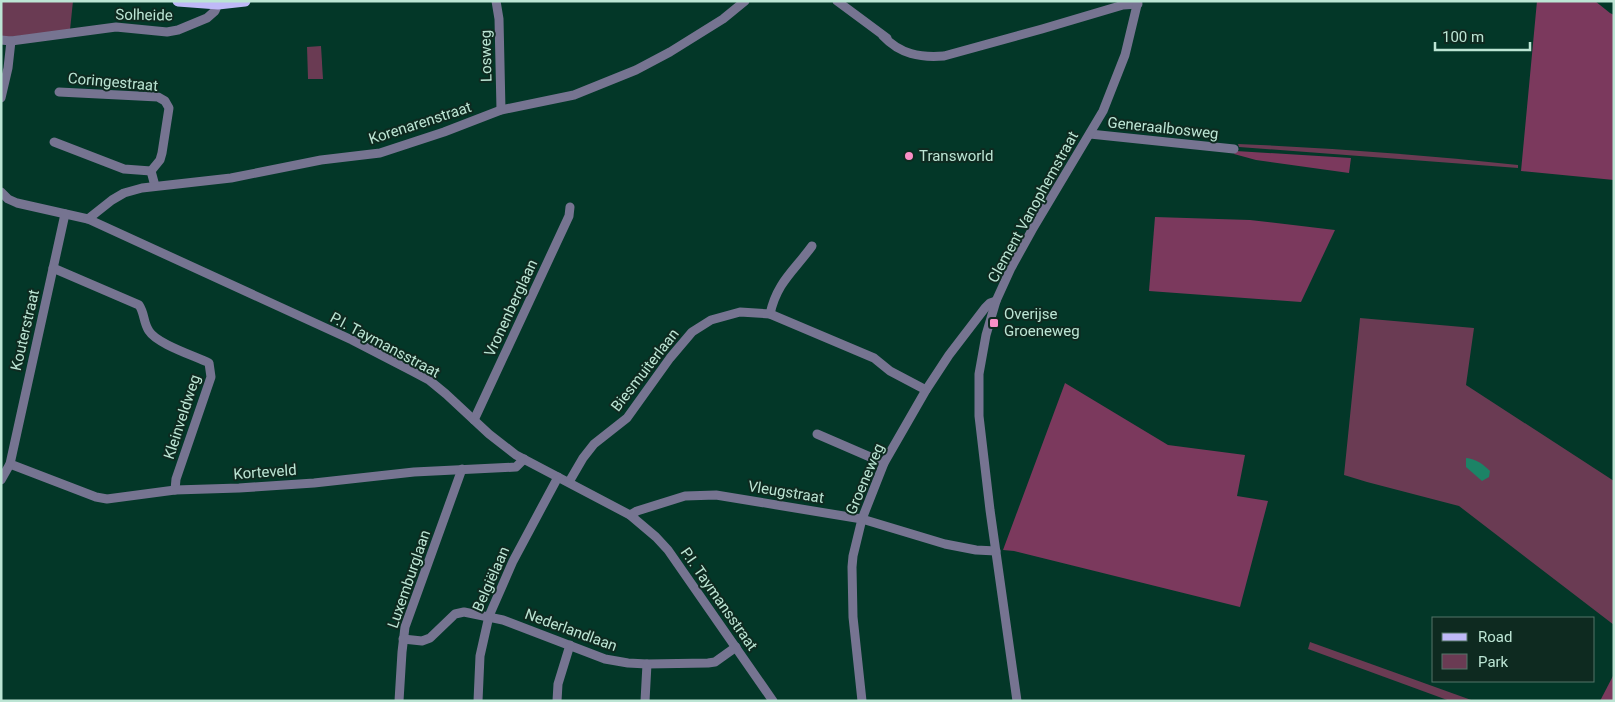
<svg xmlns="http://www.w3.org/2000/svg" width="1615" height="702" font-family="Roboto,sans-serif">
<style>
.green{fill:#6a3b53}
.forest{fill:#7b395d}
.water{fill:#1c8366}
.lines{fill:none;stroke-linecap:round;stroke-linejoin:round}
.minor{stroke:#767491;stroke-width:9}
.major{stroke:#bfb9f7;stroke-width:11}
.poi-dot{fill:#fa8fc6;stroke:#0e2a20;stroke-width:2}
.labels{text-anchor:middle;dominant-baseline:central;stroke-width:4;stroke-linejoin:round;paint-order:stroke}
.street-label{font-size:15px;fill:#bce5d4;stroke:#0e2a20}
.poi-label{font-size:15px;fill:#bce5d4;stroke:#0e2a20;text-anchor:start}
</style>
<rect width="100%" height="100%" fill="#033728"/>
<g class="green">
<polygon points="1,1 73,1 70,30 1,38"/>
<polygon points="321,46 323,79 308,79 307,47"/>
<path d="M 1238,144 C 1332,148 1425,155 1518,165 L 1518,168 L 1239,147 Z"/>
<polygon points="1360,318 1474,328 1466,385 1614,481 1614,625 1459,506 1367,482 1344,475"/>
<polygon points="1310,642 1474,701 1450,701 1308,649"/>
</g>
<g class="forest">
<polygon points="1537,1 1595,1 1610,13 1614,15 1614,180 1521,171"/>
<polygon points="1236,151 1351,158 1349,173 1256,160 1234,154"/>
<polygon points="1155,217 1250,220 1335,230 1301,302 1149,291"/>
<polygon points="1065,383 1168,445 1245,455 1237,496 1268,501 1240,607 1014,551 1003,550"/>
<polygon points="1614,674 1614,701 1600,701"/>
</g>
<path class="water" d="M 1466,458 C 1476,459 1483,464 1490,471 L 1489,477 L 1482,481 L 1466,467 Z"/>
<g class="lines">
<g class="minor">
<polyline points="496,1 499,19 501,110"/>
<polyline points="837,1 887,38"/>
<path d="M 883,36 C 900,54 920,58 944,56 L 1042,29 L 1123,5 L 1138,4"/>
<polyline points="1,40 11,41 116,27 167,32 178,30 207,18 215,11 218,4"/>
<polyline points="59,92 158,97 165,101 169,108 162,153 160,160 151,171 155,186"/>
<polyline points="1,98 8,68 11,41"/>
<polyline points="1090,134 1234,149"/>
<polyline points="54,142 124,169 151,171"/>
<polyline points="1,192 8,199 17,203 88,219 352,340 412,371 429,380 446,394 489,434 516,455 630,515 656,537 668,550 773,701"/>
<polyline points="88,219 112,200 124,193 142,188 231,178 321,160 380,153 444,132 501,110 574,95 636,70 670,52 723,19 745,1"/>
<path d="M 53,268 L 139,305 C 145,314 143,322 149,331 C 157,344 195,356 209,363 L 211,377 L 176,479 L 175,490"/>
<path d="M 770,314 C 777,282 794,271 812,246"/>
<polyline points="474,420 569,216 570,207"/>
<polyline points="817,434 884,463"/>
<polyline points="10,464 96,497 107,499 175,490 239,488 314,483 414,472 516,467 524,459"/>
<polyline points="1,480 10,464 65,214"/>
<polyline points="569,482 583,458 594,444 627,418 670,358 692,332 711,320 740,312 770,314 874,358 890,371 926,390"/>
<polyline points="630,515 637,511 685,496 716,495 862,519 945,544 976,550 996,551"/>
<polyline points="403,639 422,641 430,638 455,614 464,612 503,620 605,659 628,663 647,664 708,663 715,662 736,647"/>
<polyline points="399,701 402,652 405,627 462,469"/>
<polyline points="478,701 480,656 489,616 513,561 558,477"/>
<polyline points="557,701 558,684 570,645"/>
<polyline points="645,701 647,664"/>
<polyline points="862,701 853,617 852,567 853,556 862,519 884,463 926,390 949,355 985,308 990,303 996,301"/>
<polyline points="1017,701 990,510 979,416 979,374 986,335 996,301 1011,268 1032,230 1103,111 1125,55 1138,1"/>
</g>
<polyline class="major" points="178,1 218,4 245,1"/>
</g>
<g class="poi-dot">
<circle cx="909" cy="156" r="5"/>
<rect x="989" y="318" width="10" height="10" rx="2.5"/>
</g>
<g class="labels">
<g class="street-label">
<text transform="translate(144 15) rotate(1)">Solheide</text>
<text transform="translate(486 56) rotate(-91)">Losweg</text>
<text transform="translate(113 82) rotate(5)">Coringestraat</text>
<text transform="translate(420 123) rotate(-18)">Korenarenstraat</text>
<text transform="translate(1163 128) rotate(6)">Generaalbosweg</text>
<text transform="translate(1033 207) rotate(-61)">Clement Vanophemstraat</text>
<text transform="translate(511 308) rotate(-65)">Vronenberglaan</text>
<text transform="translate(25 330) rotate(-77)">Kouterstraat</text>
<text transform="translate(385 345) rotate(28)">P.I. Taymansstraat</text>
<text transform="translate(645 370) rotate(-52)">Biesmuiterlaan</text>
<text transform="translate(182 417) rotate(-72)">Kleinveldweg</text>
<text transform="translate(265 472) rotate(-4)">Korteveld</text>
<text transform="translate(865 479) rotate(-67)">Groeneweg</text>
<text transform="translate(786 492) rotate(9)">Vleugstraat</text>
<text transform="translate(409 579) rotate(-71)">Luxemburglaan</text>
<text transform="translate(491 579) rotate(-66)">Belgiëlaan</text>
<text transform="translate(719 599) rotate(55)">P.I. Taymansstraat</text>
<text transform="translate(571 630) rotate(20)">Nederlandlaan</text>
</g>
<g class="poi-label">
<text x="919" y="156">Transworld</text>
<text x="1004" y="314">Overijse<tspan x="1004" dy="17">Groeneweg</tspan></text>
</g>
</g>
<rect width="1615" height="702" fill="none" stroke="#bce5d4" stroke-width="5"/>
<rect x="1432" y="617" width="162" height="65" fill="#0e2a20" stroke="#547568"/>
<rect x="1442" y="633" width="25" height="8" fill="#bfb9f7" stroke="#547568"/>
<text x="1478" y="642" font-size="15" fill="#bce5d4">Road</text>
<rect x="1442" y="654" width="25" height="15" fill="#6a3b53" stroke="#547568"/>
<text x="1478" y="667" font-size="15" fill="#bce5d4">Park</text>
<path d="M1435 42v8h95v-8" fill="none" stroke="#bce5d4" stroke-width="2.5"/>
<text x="1442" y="42" font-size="15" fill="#bce5d4" stroke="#0e2a20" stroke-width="4" paint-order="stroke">100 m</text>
</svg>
